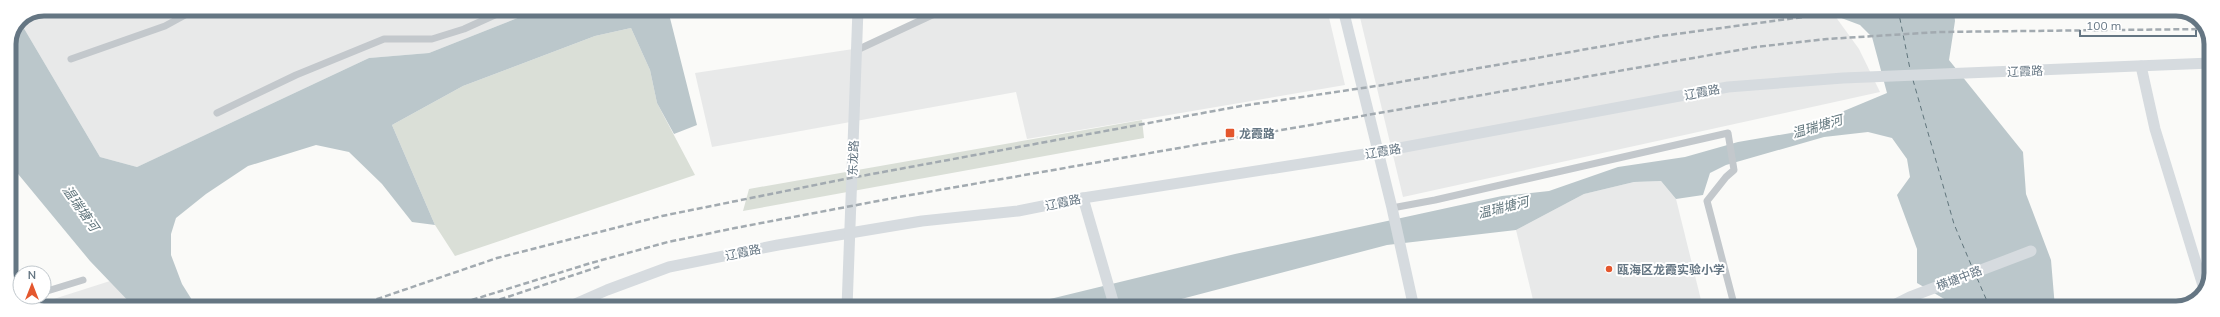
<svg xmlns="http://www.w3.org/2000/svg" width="2220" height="317" font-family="Mulish,'Noto Sans SC',sans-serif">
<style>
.built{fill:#e8e9e9}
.green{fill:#dadfd7}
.water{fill:#bbc7cb}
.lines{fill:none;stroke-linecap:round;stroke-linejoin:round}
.ferry{stroke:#60757c;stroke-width:1;stroke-dasharray:5 4;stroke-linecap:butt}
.street{stroke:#c3c8cc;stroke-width:7}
.secondary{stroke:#d6dbdf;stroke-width:11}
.rail{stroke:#a2aab0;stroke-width:2.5;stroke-dasharray:6 3;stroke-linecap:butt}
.poi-dot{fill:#e4572e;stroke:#fff;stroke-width:1.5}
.labels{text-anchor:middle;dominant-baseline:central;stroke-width:4;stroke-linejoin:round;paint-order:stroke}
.street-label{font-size:12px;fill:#657683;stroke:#fff}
.poi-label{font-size:12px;font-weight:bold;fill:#657683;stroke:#fff;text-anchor:start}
.water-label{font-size:13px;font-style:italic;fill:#60757c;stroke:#fff}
.rim{fill:none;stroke:#657683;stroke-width:5}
</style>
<rect width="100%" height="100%" fill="#fafaf8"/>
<g class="built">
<polygon points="45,9 540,9 429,53 369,58 137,167 100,157 19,20"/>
<polygon points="938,9 1327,9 1345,85 1027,139 1016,92 712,147 695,73 860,48"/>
<polygon points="1358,9 1830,9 1859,49 1880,92 1403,197"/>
<polygon points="1661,181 1676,199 1703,308 1535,308 1516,230 1584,194 1634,182"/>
<polygon points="110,281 135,308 40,308 35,305"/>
</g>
<g class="green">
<polygon points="631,28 650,70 657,103 695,175 455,256 435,225 392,125 463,86 595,36"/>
<polygon points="1142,120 1144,138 743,211 749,189"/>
</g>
<g class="water">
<polygon points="540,9 683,9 669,14 697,125 674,134 657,103 650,70 631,28 595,36 463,86 392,125 435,225 412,222 382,184 349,152 316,145 248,166 206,194 176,218 171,234 171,255 182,284 197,308 135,308 90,261 9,163 9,45 19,20 100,157 137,167 369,58 429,53"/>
<polygon points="1837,9 1954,9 1955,21 1949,60 2023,152 2026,194 2051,260 2055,308 1954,308 1946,300 1917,283 1917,249 1897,195 1910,177 1907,159 1892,138 1868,132 1824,137 1726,165 1710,173 1703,195 1676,199 1661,181 1634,182 1584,194 1516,230 1387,245 1147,308 1013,308 1235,254 1502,196 1549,191 1618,167 1685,157 1738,142 1791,133 1887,93 1872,37 1860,25 1836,16"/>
</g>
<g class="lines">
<g class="ferry">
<polyline points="1898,9 1910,69"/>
<polyline points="1913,80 1954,224 1972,267"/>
<polyline points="1977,278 1990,308"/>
</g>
<g class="street">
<polyline points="857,50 945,9"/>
<polyline points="71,59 165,26 196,9"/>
<polyline points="217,113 296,75 384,39 432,39 464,29 508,9"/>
<polyline points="1392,208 1435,200 1728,133 1734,170 1726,177 1707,201 1735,308"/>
<polyline points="44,292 83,280"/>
<polyline points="21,299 27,297"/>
</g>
<g class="secondary">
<polyline points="1343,9 1392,208 1414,308"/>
<polyline points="2141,66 2155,129 2204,289"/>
<polyline points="1083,198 1115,308"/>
<polyline points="566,308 607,290 669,267 778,245 922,221 1018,211 1083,198 1378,152 1728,87 1843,78 2211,63"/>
<polyline points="847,308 858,9"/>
<polyline points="1888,308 1910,297 2031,251"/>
</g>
<g class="rail">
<polyline points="351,308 497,258 662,216 845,179 1241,106 1383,85 1661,36 1863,9"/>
<polyline points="446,308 591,263 668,242 735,228 899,197 1756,47 1827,39 1939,32 2205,29"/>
<polyline points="474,308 601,266"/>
</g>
</g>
<g class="poi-dot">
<rect x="1225" y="128" width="10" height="10" rx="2"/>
<circle cx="1609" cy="269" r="4"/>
</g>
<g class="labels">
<g class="street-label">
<text transform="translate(2025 71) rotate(-2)">辽霞路</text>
<text transform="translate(1702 92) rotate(-11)">辽霞路</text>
<text transform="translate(1383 151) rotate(-10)">辽霞路</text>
<text transform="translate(853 158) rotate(-88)">东龙路</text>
<text transform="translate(1063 202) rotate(-12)">辽霞路</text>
<text transform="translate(743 252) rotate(-12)">辽霞路</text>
<text transform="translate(1959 278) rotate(-21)">横塘中路</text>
</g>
<g class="poi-label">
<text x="1239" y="133">龙霞路</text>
<text x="1617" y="269">瓯海区龙霞实验小学</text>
</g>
<g class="water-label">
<text transform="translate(1817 126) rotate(-16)">温瑞塘河</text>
<text transform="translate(1503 207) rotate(-14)">温瑞塘河</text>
<text transform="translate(81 208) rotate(55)">温瑞塘河</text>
</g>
</g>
<path d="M0 0H2220V317H0ZM44 16H2176A28 28 0 0 1 2204 44V273A28 28 0 0 1 2176 301H44A28 28 0 0 1 16 273V44A28 28 0 0 1 44 16Z" fill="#fff" fill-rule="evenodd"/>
<path class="rim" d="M44 16H2176A28 28 0 0 1 2204 44V273A28 28 0 0 1 2176 301H44A28 28 0 0 1 16 273V44A28 28 0 0 1 44 16Z"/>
<g transform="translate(32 285)"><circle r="19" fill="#ffffff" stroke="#c1c8cd"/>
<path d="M0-3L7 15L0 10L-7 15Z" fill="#e4572e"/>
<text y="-6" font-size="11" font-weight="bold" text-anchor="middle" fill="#657683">N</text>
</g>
<path d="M2080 30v6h116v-6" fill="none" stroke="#657683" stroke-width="2"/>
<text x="2086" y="30" font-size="12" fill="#657683" stroke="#ffffff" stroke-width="3" paint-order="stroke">100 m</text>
</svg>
